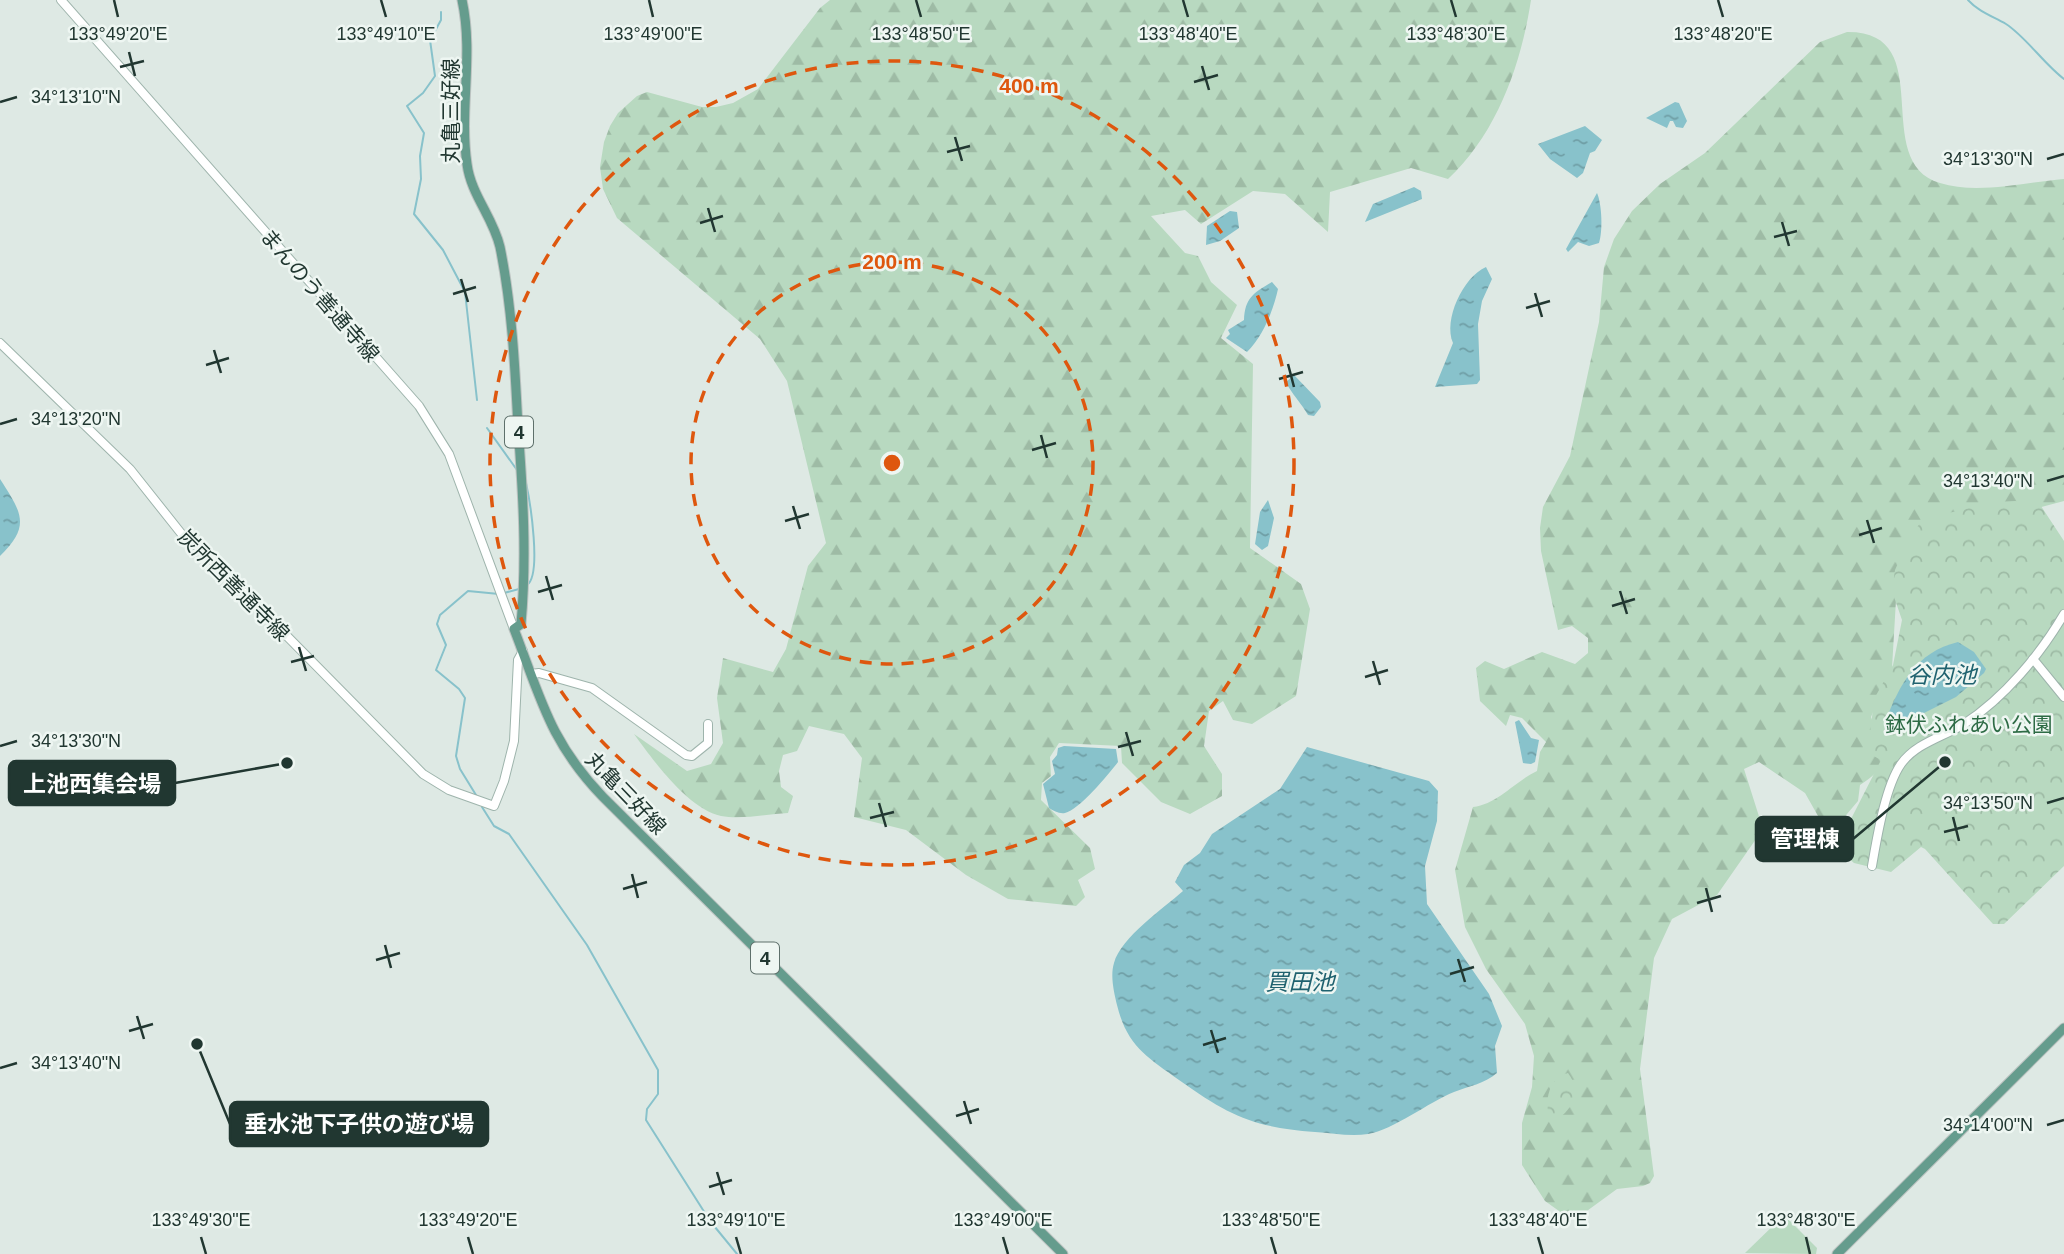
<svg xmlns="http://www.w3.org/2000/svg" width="2064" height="1254" font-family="Arial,'Noto Sans JP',sans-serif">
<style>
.grass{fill:#b8d9c0}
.forest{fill:url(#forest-firs)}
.park{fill:url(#park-crowns)}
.water{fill:url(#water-ripples)}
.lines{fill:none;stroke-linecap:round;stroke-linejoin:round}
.stream{stroke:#88c2cb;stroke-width:2}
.secondary-casing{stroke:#9eb4ac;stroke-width:10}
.primary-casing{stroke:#bcc3c1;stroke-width:11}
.secondary{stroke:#fff;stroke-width:8}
.primary{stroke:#659c8d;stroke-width:9}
.ticks{fill:none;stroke:#213731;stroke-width:2.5}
.ring{fill:none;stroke:#de570e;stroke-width:3.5;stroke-dasharray:12 9}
.labels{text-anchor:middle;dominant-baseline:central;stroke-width:5;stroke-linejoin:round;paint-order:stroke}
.shield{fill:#eef6f2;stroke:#5e706b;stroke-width:2}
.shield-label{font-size:19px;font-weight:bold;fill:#213731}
.street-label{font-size:21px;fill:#213731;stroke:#eef6f2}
.park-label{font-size:21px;fill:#2d6b45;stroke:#eef6f2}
.water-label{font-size:23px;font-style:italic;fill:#1f626f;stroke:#eef6f2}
.ticks-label{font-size:18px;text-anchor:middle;fill:#213731;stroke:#eef6f2;stroke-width:5;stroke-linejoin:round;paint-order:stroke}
.centre{fill:#de570e;stroke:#eef6f2;stroke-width:3.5}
.ring-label{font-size:21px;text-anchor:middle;font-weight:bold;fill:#de570e;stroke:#eef6f2;stroke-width:5;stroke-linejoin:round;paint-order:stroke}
.leader{fill:none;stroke:#213731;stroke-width:2.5}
.callout-dot{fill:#213731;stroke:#eef6f2;stroke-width:2.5}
.callout{fill:#213731;stroke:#213731;stroke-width:2.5}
.callout-label{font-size:23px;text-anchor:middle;font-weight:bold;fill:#fff}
</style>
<defs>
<pattern id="forest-firs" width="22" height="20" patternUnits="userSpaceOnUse" patternTransform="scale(1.75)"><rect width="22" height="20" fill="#b8d9c0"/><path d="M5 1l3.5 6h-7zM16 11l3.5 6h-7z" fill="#9ebba5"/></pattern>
<pattern id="park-crowns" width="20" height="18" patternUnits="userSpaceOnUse" patternTransform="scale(1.75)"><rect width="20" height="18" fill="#b8d9c0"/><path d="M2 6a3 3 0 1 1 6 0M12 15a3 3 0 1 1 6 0" fill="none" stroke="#9ebba5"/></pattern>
<pattern id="water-ripples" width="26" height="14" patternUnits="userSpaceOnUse" patternTransform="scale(1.75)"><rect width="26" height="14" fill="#88c2cb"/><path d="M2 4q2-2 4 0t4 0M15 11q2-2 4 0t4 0" fill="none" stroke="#6f9ea5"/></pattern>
</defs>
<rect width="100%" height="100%" fill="#dee9e4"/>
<polygon class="grass" points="1784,1215 1817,1248 1816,1254 1745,1253"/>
<g class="forest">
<path d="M 830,0 L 1531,0 C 1521,65 1497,133 1448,179 L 1411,168 L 1330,192 L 1328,232 L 1285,194 L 1253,191 L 1201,224 L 1185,210 L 1151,216 L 1185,253 L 1198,256 L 1211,282 L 1237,305 L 1221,338 L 1253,364 L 1250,548 L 1301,584 L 1310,609 L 1296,696 L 1252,724 L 1233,720 L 1223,701 L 1209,711 L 1204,746 L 1222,774 L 1222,796 L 1190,814 L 1161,802 L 1122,763 L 1121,746 L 1059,743 L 1050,757 L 1051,776 L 1042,783 L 1041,800 L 1090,848 L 1095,869 L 1078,880 L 1085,897 L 1076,906 L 1008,899 L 966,875 L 906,830 L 854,817 L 862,758 L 844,734 L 809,726 L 797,751 L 783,755 L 779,771 L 781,787 L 793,796 L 788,813 C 768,814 741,820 721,816 C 688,809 653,760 634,734 L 687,771 L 711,764 L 723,743 L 717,698 L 723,658 L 773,672 L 786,649 L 808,566 L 826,543 L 787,381 L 760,339 L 617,218 L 603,189 L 600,167 L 604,142 L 610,126 L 618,113 L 637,96 L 647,92 L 702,107 L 716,107 L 733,103 L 758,89 L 820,8 Z"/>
<path d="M 1847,32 C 1941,31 1868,162 1940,183 C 1977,195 2026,182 2064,179 L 2064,501 L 2007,516 L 1896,600 L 1892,668 L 1871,717 C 1883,751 1896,762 1860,785 L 1858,801 L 1836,827 L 1822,823 L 1805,793 L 1759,762 L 1744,769 L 1763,829 L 1717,895 L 1672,919 L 1654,958 L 1640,1069 L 1654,1176 L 1650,1183 L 1643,1186 L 1617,1189 L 1580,1216 L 1566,1216 L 1545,1201 L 1522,1165 L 1522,1123 L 1532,1087 L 1534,1056 L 1525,1024 L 1486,969 L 1465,927 L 1455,870 L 1473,807 C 1498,804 1515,781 1537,771 L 1540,752 L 1546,742 L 1522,718 L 1510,715 L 1506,726 L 1480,701 L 1476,668 L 1485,661 L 1504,669 L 1542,652 L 1575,664 L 1588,653 L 1588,638 L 1572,626 L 1558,630 L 1541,551 L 1540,528 L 1543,507 L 1570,456 L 1599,322 L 1604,267 L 1614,239 L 1632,211 L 1660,184 L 1705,153 L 1820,42 Z"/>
</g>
<g class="park">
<polygon points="2015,501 2039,503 2064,541 2064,866 2004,924 1993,924 1925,849 1921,847 1891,872 1854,863 1831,843 1852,817 1881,760 1868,753 1874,699 1893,665 1902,620 1892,591 1895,570 1911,534 1924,519 1994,502"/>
<path d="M 1568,1073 C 1584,1094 1571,1110 1553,1123 C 1542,1107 1547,1078 1568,1073 Z"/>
</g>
<g class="water">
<polygon points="1675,102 1679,103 1687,121 1683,128 1676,127 1673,121 1670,121 1667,128 1646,118"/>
<polygon points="1585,126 1602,140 1595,151 1590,153 1583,173 1577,178 1550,159 1538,144"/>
<polygon points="1414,187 1421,191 1422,199 1365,222 1373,204"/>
<path d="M 1597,193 C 1602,204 1603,232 1599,243 L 1589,246 L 1578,242 L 1568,252 L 1566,249 Z"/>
<polygon points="1230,211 1237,212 1239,228 1220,241 1206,245 1207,226"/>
<path d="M 1486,267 L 1492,279 L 1482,301 L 1478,324 L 1480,380 L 1477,384 L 1435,387 L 1453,343 C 1443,320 1463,277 1486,267 Z"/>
<path d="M 1272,282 L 1278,289 C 1273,311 1263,336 1247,352 L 1226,338 L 1230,334 L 1228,330 L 1244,320 C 1245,298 1253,293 1272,282 Z"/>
<path d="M 1294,375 L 1320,402 L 1321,407 L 1314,416 L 1308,415 C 1302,404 1291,393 1286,382 Z"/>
<path d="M 0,479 C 22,513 31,526 0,556 Z"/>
<polygon points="1268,500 1274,518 1268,546 1262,550 1255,544 1260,512"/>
<path d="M 1958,642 L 1974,652 L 1986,669 L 1984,673 L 1956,697 L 1888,731 L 1885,722 C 1900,684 1916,652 1958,642 Z"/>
<polygon points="1519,720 1531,738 1539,740 1535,762 1531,764 1523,763 1515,722"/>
<path d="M 1064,746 L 1116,749 L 1118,762 C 1108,775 1079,810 1065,813 C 1059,814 1054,811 1049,808 L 1043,784 L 1055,774 L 1052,761 L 1057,755 L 1058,748 Z"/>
<path d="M 1307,747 L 1429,781 L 1438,791 L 1437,821 L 1425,866 L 1427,904 L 1489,994 L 1502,1026 L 1495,1046 L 1497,1073 C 1484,1084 1469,1086 1454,1092 C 1429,1102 1393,1130 1368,1134 C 1351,1137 1332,1133 1315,1132 C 1252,1127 1230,1116 1179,1080 C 1147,1057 1127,1046 1117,1005 C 1114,992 1110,976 1114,963 C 1121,937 1164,908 1183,891 L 1175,882 L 1184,865 L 1200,853 L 1212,834 L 1280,789 Z"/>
</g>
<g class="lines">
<g class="stream">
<path d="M 1968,0 C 1979,12 1992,16 2006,24 C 2026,37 2044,64 2064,79"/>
<polyline points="441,12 441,20 430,40 435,76 423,93 407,106 424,133 420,156 421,179 414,214 443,250 465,292 477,400"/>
<polyline points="487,428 517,470"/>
<path d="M 526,483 C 530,501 542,575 527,585"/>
<polyline points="504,593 519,589"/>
<polyline points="476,795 460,769 456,756 465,698 459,689 436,670 446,645 437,624 440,615 468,591 499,594"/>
<polyline points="482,807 494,826 509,834 587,945 658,1070 658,1094 647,1109 646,1120 710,1221 737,1254"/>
</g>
<defs>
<g id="secondary">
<polyline points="61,0 419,406 449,454 514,629"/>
<polyline points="0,343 130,469 184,537 201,549 423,774 449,790 494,806 504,781 514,741 518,660 523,651"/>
<polyline points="2033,659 2064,697"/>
<polyline points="531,674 539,673 592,688 686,755 692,756 708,743 708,724"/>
<path d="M 1872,866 C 1877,838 1885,787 1901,764 C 1916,743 1943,737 1964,724 C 2004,698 2040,655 2064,614"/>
</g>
<g id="primary">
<path d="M 462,0 C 474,55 459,110 467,164 C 471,195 493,217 500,247 C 512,306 515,367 518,427 C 523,493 527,558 521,624 L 514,629 C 541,699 550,742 603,797 L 1063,1254"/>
<polyline points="1837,1254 2064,1028"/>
</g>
</defs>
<use href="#secondary" class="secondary-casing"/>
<use href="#primary" class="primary-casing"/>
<use href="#secondary" class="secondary"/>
<use href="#primary" class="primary"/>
</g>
<path class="ticks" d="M 114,0 L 118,17M 381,0 L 386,17M 649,0 L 653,17M 916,0 L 921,17M 1183,0 L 1188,17M 1451,0 L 1456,17M 1718,0 L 1723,17M 129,52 L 135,76M 1202,66 L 1209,90M 120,67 L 144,61M 1194,82 L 1218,75M 0,102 L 17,97M 955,137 L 962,161M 947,152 L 970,146M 2047,159 L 2064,154M 708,208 L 715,232M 1782,222 L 1789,246M 700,223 L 723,216M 1774,237 L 1797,231M 461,279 L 468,302M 1535,293 L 1542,317M 453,294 L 476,287M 1526,308 L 1550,301M 214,350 L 221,373M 1288,364 L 1294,387M 206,365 L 229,358M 1279,379 L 1303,372M 0,424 L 17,419M 1041,435 L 1047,458M 1032,450 L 1056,443M 2047,481 L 2064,476M 793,506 L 800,529M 1867,520 L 1874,543M 785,521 L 809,514M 1859,535 L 1882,528M 546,576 L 553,600M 1620,591 L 1627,614M 538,592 L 562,585M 1612,606 L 1635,599M 299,647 L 306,671M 1373,661 L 1380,685M 291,662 L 314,656M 1365,677 L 1388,670M 1126,732 L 1133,756M 0,746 L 17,741M 1118,747 L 1141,741M 879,803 L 886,827M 2047,803 L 2064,798M 1953,817 L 1959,841M 870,818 L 894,812M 1944,832 L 1968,826M 632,874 L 638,898M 1706,888 L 1712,912M 623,889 L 647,882M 1697,903 L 1721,896M 385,945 L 391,968M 1458,959 L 1465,982M 376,960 L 400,953M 1450,974 L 1474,967M 137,1016 L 144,1039M 1211,1030 L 1218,1053M 129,1031 L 153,1024M 1203,1045 L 1226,1038M 0,1068 L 17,1063M 964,1101 L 971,1124M 956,1116 L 979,1109M 2047,1125 L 2064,1120M 717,1172 L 724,1195M 709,1187 L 732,1180M 201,1237 L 206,1254M 468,1237 L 473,1254M 736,1237 L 741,1254M 1003,1237 L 1008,1254M 1271,1237 L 1276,1254M 1538,1237 L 1543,1254M 1806,1237 L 1810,1254"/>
<g class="ring">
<circle cx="892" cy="463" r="201"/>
<circle cx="892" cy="463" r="402"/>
</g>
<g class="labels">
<g class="shield">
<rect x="505" y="416.5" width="28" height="31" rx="5"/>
<rect x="751" y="942.5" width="28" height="31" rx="5"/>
</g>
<g class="shield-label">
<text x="519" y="432">4</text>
<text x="765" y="958">4</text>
</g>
<g class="street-label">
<text transform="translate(450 111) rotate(-90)">丸亀三好線</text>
<text transform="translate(320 295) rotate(49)">まんのう善通寺線</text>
<text transform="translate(234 585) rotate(45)">炭所西善通寺線</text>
<text transform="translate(626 793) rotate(46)">丸亀三好線</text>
</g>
<g class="park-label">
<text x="1969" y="724">鉢伏ふれあい公園</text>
</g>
<g class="water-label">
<text x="1942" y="675">谷内池</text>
<text x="1300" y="982">買田池</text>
</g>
</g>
<g class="ticks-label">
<text x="118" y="40">133°49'20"E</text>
<text x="386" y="40">133°49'10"E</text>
<text x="653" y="40">133°49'00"E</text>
<text x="921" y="40">133°48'50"E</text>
<text x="1188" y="40">133°48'40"E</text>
<text x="1456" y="40">133°48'30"E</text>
<text x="1723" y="40">133°48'20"E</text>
<text x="76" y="103">34°13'10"N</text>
<text x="1988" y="165">34°13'30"N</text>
<text x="76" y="425">34°13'20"N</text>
<text x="1988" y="487">34°13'40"N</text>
<text x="76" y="747">34°13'30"N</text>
<text x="1988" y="809">34°13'50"N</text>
<text x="76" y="1069">34°13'40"N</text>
<text x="1988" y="1131">34°14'00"N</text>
<text x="201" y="1226">133°49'30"E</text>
<text x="468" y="1226">133°49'20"E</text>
<text x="736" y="1226">133°49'10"E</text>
<text x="1003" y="1226">133°49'00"E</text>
<text x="1271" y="1226">133°48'50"E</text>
<text x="1538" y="1226">133°48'40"E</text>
<text x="1806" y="1226">133°48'30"E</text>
</g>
<circle cx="892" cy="463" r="10" class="centre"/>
<g class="ring-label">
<text x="1029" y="93">400 m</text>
<text x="892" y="269">200 m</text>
</g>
<path class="leader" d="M287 763L175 783M1945 762L1853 839M197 1044L230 1124"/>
<g class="callout-dot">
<circle cx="287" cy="763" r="7"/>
<circle cx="1945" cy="762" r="7"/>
<circle cx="197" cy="1044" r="7"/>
</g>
<g class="callout">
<rect x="9" y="761" width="166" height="44" rx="7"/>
<rect x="1756" y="817" width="97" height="44" rx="7"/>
<rect x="230" y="1102" width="258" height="44" rx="7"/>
</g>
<g class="callout-label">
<text x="92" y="792">上池西集会場</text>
<text x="1805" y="847">管理棟</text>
<text x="359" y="1132">垂水池下子供の遊び場</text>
</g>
</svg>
